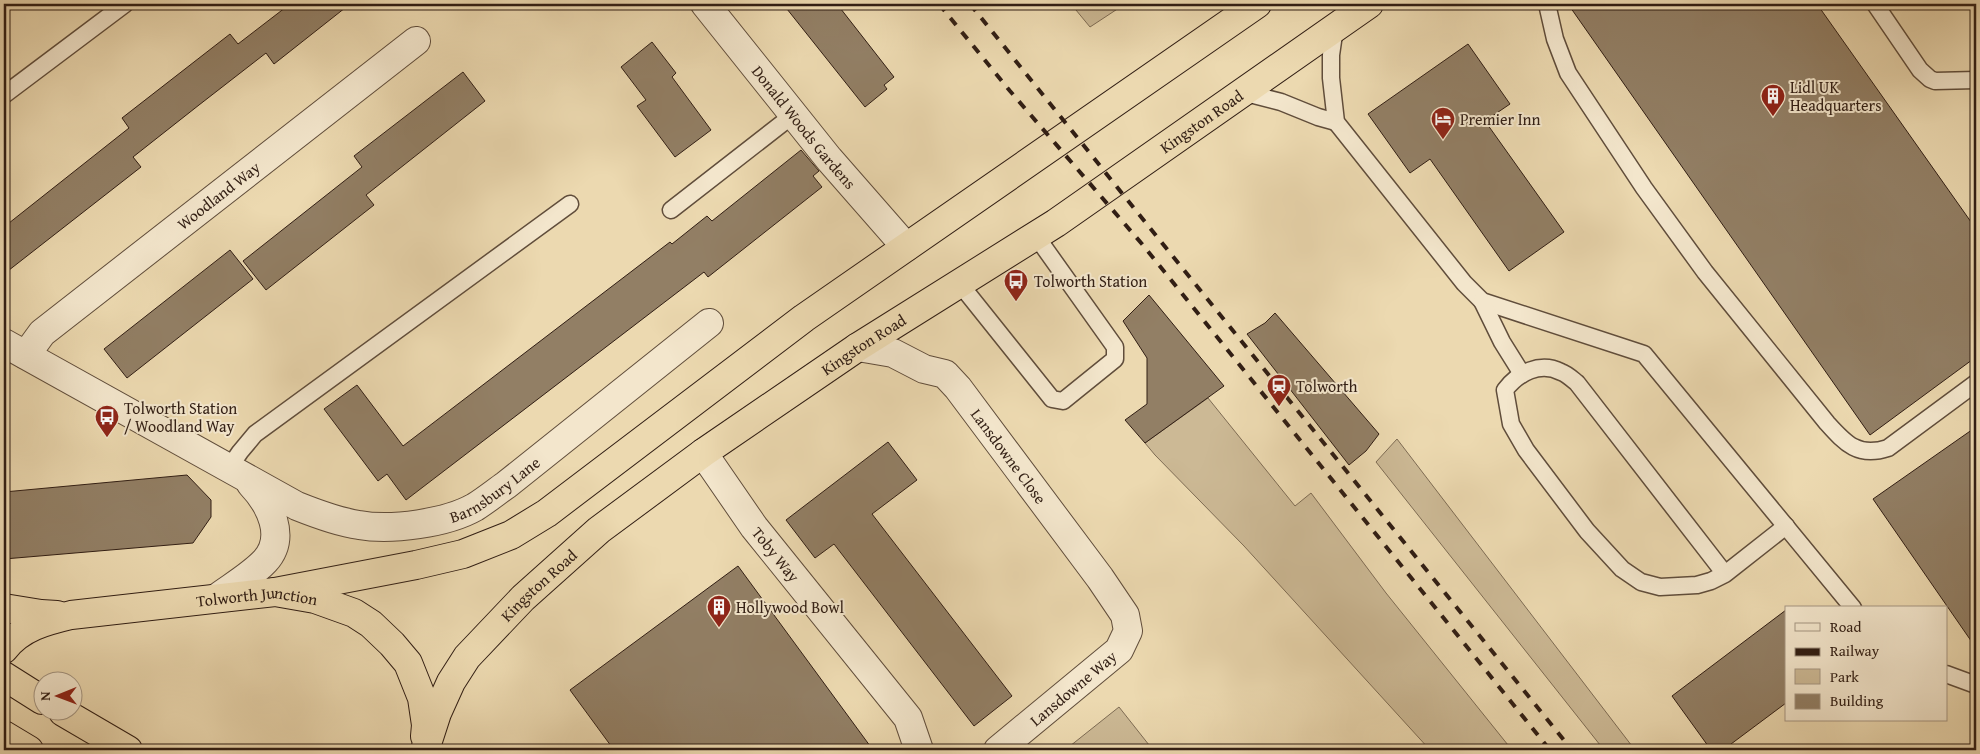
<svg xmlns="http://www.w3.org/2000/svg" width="1980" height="754" font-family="'Gentium Book Plus',serif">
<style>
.green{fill:#ccb995;stroke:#7e6c54}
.building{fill:#927f65;stroke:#311e14}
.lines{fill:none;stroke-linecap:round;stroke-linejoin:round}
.lane-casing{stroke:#604d3b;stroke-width:19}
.street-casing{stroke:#604d3b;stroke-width:30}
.highway-casing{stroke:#311e14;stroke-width:30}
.lane{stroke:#f3e6cc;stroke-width:16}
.street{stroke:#f3e6cc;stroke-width:28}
.highway{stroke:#ecd9b0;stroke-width:28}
.rail{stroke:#311e14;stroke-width:4;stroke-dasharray:9 9;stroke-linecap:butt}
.labels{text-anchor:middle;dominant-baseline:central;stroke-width:4;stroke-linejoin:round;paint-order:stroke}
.poi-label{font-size:16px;fill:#311e14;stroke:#f3e6cc;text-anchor:start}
.street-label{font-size:16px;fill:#311e14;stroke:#f3e6cc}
</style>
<rect width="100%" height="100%" fill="#ecd9b0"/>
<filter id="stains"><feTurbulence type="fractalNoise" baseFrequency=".004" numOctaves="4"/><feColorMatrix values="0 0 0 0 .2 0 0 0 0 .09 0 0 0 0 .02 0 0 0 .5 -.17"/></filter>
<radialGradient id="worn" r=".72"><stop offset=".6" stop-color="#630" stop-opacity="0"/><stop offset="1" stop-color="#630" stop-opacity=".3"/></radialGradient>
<g class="green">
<polygon points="1071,4 1125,4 1090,27"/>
<polygon points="1208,398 1295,506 1311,493 1386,593 1512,750 1430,750 1244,546 1155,455 1145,443"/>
<polygon points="1397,439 1635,750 1604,750 1376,462"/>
<polygon points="1119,707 1153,750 1065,750"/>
</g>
<g class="building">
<polygon points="290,4 350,4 274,64 266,53 199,105 133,157 141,167 4,274 4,227 129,128 122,118 230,34 238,44"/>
<polygon points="783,4 837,4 894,77 884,85 887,89 865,107"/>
<polygon points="1568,4 1817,4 1976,229 1976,357 1870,435"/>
<polygon points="652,42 676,73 672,77 711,130 675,157 637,106 646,100 621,67"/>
<polygon points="1468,44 1510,104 1485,121 1564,232 1509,271 1430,159 1410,173 1368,114"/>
<polygon points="463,72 485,101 366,195 374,205 266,290 243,261 362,167 354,156"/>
<polygon points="801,150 819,171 813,176 822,187 708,277 704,272 406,500 387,474 378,481 324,409 357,385 403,446 670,242 672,244 707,216 712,221"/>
<polygon points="230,250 253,279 127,378 104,349"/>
<polygon points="1149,295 1224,386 1145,443 1125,420 1147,404 1147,358 1123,321"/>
<polygon points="1275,313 1379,434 1366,451 1349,465 1247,334 1265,323"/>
<polygon points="1976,427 1976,648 1873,499"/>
<polygon points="888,442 917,480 872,514 1012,696 974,726 834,544 815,558 786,520"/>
<polygon points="187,475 211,500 211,517 193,543 4,559 4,492"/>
<polygon points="738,566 873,750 614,750 570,690"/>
<polygon points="1786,610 1786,703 1723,750 1711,750 1672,696"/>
</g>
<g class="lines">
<defs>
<g id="lane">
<path d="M 1547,4 L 1555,39 L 1568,73 L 1644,188 L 1705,272 L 1827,423 C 1845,443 1858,458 1888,448 L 1976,383"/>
<polyline points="1875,4 1920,70 1930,79 1935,81 1976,80"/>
<polyline points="1335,27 1331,55 1331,78 1336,122 1464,283 1482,301 1644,354 1853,608"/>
<polyline points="1242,92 1281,102 1318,117 1336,122"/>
<polyline points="4,95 125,4"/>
<polyline points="671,210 793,115"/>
<polyline points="960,284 1052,399 1063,401 1115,359 1115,347 1036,236"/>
<polyline points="1482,301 1502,342 1522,374"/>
<polyline points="229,468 240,452 255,434 570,204"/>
<path d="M 1725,574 L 1577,383 C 1572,379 1567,374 1561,372 C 1540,361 1518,373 1505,390 L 1511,424 L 1526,450 L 1587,531 L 1622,569 L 1641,582 L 1660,587 L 1697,585 L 1711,581 L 1725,574 L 1786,526"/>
<polyline points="1946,674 1976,685"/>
</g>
<g id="street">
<path id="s1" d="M 705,4 L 829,159 L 906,247"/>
<path id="s2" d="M 4,343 L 297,506 C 317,514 338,522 359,525 C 391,531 447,523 475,507 C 486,500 496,492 506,485 L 709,323"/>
<path id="s3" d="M 858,347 L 893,353 L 924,369 L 945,374 L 958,388 L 1100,578 L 1125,615 L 1128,631 L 1119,650 L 998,750"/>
<path id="s4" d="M 26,355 L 42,333 L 416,41"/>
<path id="s5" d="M 703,453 L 754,527 L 908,718 L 919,750"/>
<path d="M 218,597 C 233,586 252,575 265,561 C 287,537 270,504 251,484"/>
</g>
<g id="highway">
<polyline points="275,592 416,565 463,554 511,535 547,513 804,318 1257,4"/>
<polyline points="4,608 41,614 57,615"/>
<path id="s6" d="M 4,649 C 21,627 46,621 71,615 L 275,592 L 315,599 L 354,613 L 371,624 L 392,644 L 408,663 L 422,698 L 426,725 L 425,736"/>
<polyline points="4,676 42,700"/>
<polyline points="63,712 128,750"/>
<polyline points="4,735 29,750"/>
<path id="s7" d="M 425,750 L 437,713 L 451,682 L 467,657 L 523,598 L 599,530 L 703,453 L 858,347 L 1056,223 L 1369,4"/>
</g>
</defs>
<use href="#lane" class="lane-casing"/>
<use href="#street" class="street-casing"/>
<use href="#highway" class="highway-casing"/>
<use href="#lane" class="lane"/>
<use href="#street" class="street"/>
<use href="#highway" class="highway"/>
<g class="rail">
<polyline points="939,4 1010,91 1142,244 1550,750"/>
<polyline points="970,4 1158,238 1572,750"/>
</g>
</g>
<defs>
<symbol id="building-pin" viewBox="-11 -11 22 30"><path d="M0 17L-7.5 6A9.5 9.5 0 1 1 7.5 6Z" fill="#8f2418" stroke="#f3e6cc"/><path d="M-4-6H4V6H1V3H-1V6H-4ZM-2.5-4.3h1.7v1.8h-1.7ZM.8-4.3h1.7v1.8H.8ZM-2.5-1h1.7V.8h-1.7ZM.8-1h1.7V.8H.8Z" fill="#fff"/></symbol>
<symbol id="hotel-pin" viewBox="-11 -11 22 30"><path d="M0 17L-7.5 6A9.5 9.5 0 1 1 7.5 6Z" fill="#8f2418" stroke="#f3e6cc"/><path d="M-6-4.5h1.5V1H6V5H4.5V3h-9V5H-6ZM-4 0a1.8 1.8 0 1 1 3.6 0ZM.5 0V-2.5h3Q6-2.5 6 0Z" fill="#fff"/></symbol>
<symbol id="bus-pin" viewBox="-11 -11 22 30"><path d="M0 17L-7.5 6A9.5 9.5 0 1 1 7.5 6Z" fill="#8f2418" stroke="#f3e6cc"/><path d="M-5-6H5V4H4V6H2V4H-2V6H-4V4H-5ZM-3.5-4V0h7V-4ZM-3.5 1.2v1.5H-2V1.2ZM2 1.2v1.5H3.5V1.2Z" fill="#fff"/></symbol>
<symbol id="station-pin" viewBox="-11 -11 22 30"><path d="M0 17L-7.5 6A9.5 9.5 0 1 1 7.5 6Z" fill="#8f2418" stroke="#f3e6cc"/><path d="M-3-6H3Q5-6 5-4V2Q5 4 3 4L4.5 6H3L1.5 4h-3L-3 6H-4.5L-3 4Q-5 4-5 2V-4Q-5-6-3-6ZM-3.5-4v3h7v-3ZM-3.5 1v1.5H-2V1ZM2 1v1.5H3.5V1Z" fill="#fff"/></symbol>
</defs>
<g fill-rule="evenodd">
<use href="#building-pin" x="1759" y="82" width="28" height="38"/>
<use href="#hotel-pin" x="1429" y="105" width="28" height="38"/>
<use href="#bus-pin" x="1002" y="267" width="28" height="38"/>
<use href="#station-pin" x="1265" y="372" width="28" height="38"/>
<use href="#bus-pin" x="93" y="403" width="28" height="38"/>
<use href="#building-pin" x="705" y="593" width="28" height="38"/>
</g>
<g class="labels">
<g class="poi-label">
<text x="1790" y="87">Lidl UK<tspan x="1790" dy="18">Headquarters</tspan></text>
<text x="1460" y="119">Premier Inn</text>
<text x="1034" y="281">Tolworth Station</text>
<text x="1296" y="386">Tolworth</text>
<text x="124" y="408">Tolworth Station<tspan x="124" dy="18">/ Woodland Way</tspan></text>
<text x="736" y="607">Hollywood Bowl</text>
</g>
<g class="street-label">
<text stroke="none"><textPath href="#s7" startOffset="1014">Kingston Road</textPath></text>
<text stroke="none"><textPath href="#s1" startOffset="158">Donald Woods Gardens</textPath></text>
<text stroke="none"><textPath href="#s4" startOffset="251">Woodland Way</textPath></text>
<text stroke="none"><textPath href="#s7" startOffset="609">Kingston Road</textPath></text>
<text stroke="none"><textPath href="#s3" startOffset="196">Lansdowne Close</textPath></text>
<text stroke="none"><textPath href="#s2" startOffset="545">Barnsbury Lane</textPath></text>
<text stroke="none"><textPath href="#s5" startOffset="125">Toby Way</textPath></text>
<text stroke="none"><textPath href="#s7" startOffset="204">Kingston Road</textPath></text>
<text stroke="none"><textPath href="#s6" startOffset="264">Tolworth Junction</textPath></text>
<text transform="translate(1073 688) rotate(-40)">Lansdowne Way</text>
</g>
</g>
<rect width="1980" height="754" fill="none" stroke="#ecd9b0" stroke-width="20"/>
<rect x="5" y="5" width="1970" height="744" fill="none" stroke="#311e14" stroke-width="2.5"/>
<rect x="10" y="10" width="1960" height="734" fill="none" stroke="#311e14"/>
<rect x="1785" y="606" width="162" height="115" fill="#f3e6cc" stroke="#a59682"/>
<rect x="1795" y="623" width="25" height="8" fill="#f3e6cc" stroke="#a59682"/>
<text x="1830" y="632" font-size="15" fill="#311e14">Road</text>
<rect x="1795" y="648" width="25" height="8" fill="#311e14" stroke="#a59682"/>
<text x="1830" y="656" font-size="15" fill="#311e14">Railway</text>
<rect x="1795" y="669" width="25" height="15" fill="#ccb995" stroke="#a59682"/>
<text x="1830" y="682" font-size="15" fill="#311e14">Park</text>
<rect x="1795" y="694" width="25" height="15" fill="#927f65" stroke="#a59682"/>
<text x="1830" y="706" font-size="15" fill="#311e14">Building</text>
<g transform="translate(58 696) rotate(269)"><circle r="24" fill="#f3e6cc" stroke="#a59682"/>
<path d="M0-4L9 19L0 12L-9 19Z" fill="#8f2418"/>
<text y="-8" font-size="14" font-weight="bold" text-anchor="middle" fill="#311e14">N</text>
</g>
<rect width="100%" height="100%" filter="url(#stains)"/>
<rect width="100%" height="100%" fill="url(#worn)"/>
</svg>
